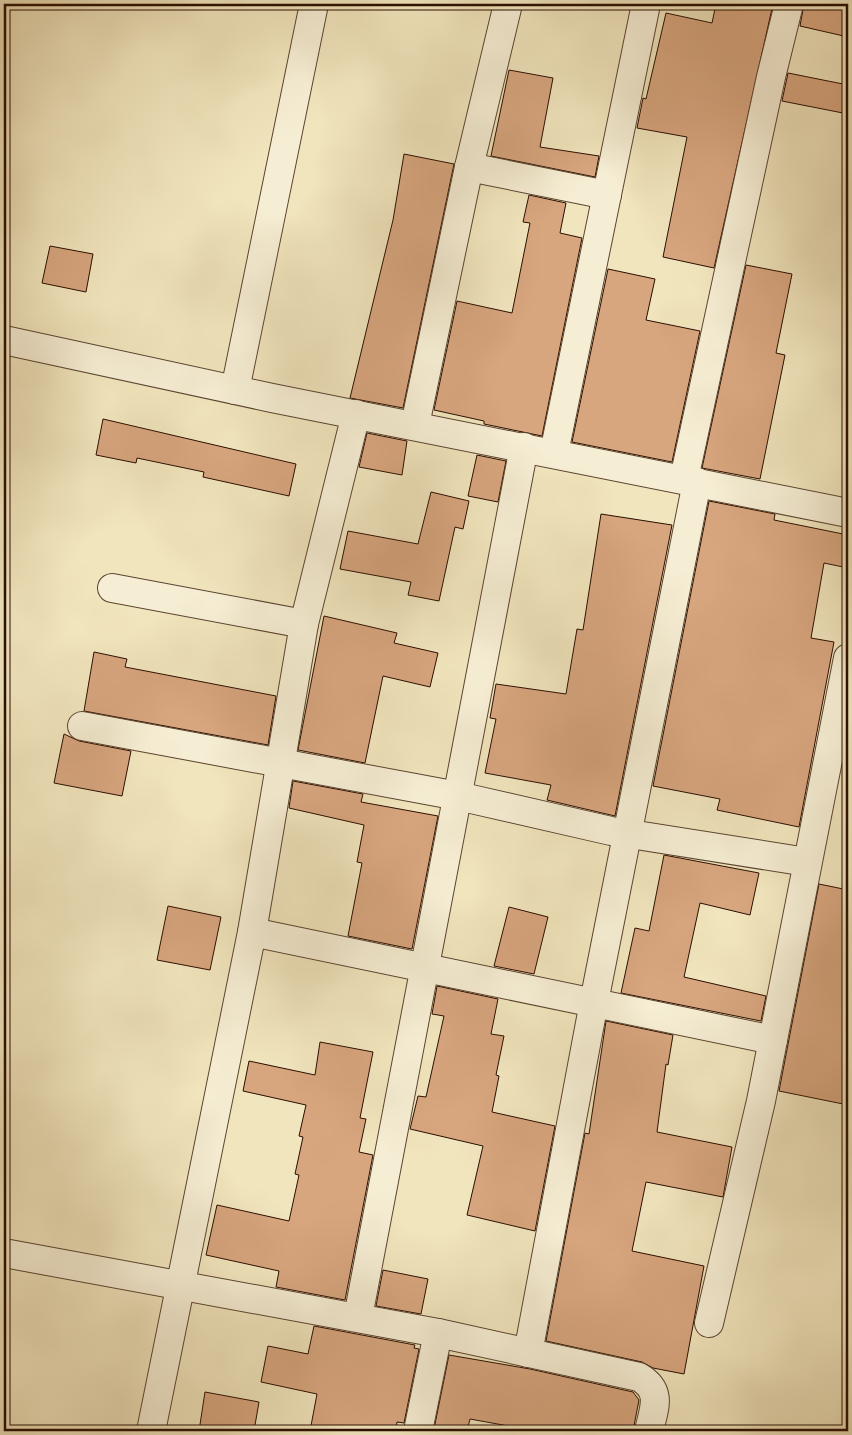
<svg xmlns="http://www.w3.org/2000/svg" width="852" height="1435" font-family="'Libre Caslon Text',serif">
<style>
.building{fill:#d7a57e;stroke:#2a0e00}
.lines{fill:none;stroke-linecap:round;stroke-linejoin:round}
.street-casing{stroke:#5c442f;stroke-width:30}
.street{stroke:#f6eed4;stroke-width:28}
</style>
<rect width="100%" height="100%" fill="#f1e5bd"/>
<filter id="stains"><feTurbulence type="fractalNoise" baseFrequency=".004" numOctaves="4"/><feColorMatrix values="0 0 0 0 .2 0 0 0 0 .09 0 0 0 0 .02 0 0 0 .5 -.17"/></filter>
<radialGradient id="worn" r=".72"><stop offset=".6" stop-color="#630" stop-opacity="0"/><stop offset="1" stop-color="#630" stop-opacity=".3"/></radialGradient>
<g class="building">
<polygon points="716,4 773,4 714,268 663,257 687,137 637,128 643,98 646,99 666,13 712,23"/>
<polygon points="804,4 834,4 848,7 848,37 800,26"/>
<polygon points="509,70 553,78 540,147 599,156 595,177 491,156"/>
<polygon points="788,73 848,85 848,114 782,101"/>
<polygon points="404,154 454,164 403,408 350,398 393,220"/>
<polygon points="529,195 566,203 560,233 582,238 542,436 484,424 484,421 434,410 457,301 512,313 530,223 523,222"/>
<polygon points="50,246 93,254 86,292 42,283"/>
<polygon points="746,265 792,274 776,353 785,355 760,479 702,468"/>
<polygon points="608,269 655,279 646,320 700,331 672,462 572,442"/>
<polygon points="103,419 296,464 289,496 203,477 204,472 137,458 136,463 96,455"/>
<polygon points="367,433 407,441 402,475 359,467"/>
<polygon points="477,455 506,461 498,502 468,496"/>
<polygon points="431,492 469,501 463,529 455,527 439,601 408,595 411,582 340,569 348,531 418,544"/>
<polygon points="709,501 775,514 774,520 848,535 848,568 824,563 811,638 834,642 799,827 717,810 720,799 653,786"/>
<polygon points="601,514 672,525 615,816 547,800 551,785 485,773 496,719 490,718 496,684 566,694 577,629 583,630"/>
<polygon points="324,616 397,633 394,643 438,653 430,687 383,676 365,763 298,750"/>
<polygon points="94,652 127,659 125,667 276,696 268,745 84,711"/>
<polygon points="64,734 79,741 131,751 122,796 54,783"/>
<polygon points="293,781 363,794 361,802 438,816 412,949 348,936 362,863 357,862 364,825 289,808"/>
<polygon points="664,855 759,873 750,915 700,903 684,977 766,996 761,1021 621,993 635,928 649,931"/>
<polygon points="819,884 848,890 848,1105 779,1091"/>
<polygon points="168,906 221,917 210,970 157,960"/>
<polygon points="509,907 548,917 534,974 494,966"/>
<polygon points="437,986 498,999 491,1034 504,1036 496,1075 499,1076 492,1112 555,1126 535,1231 467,1215 483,1146 410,1129 418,1096 426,1097 444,1016 432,1014"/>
<polygon points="606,1021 673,1035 668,1065 666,1064 657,1132 732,1147 723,1197 646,1182 632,1251 704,1266 684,1374 653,1368 642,1362 546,1341 585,1133 589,1134"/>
<polygon points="320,1042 373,1052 360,1118 366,1119 359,1152 373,1155 345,1300 276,1287 279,1271 206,1255 217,1205 289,1221 299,1175 295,1174 303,1137 299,1136 306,1105 243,1091 249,1061 315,1075"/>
<polygon points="383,1270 428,1279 421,1314 376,1306"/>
<polygon points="314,1326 415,1345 414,1348 419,1349 404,1423 397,1422 396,1431 310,1431 317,1394 261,1382 268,1346 308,1354"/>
<polygon points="449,1355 530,1369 633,1392 639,1400 633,1431 536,1431 470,1419 467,1431 434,1429"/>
<polygon points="205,1392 259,1402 254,1431 199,1431"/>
</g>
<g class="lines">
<defs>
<g id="street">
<polyline points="469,167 607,195"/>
<polyline points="4,340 272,398 848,513"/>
<polyline points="235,390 314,4"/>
<polyline points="415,425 469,167 508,4"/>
<polyline points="554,453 646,4"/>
<polyline points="684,479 771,77 789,4"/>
<polyline points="112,588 304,624"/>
<polyline points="82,726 458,796 611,831 807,862"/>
<polyline points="252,932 773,1040"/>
<polyline points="4,1253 438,1333 418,1431"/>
<polyline points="358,1317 524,447"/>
<polyline points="709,1323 761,1101 848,658"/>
<path d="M 438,1333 L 639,1377 C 663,1391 654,1408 649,1431"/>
<polyline points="528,1353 594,1002 697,482"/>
<polyline points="151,1431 252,932 304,624 356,414"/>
</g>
</defs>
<use href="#street" class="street-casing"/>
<use href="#street" class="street"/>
</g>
<rect width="852" height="1435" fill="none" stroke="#f1e5bd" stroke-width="20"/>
<rect x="5" y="5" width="842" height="1425" fill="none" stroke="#2a0e00" stroke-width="2.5"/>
<rect x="10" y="10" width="832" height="1415" fill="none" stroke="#2a0e00"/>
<rect width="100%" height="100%" filter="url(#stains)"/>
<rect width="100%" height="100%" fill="url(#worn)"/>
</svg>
